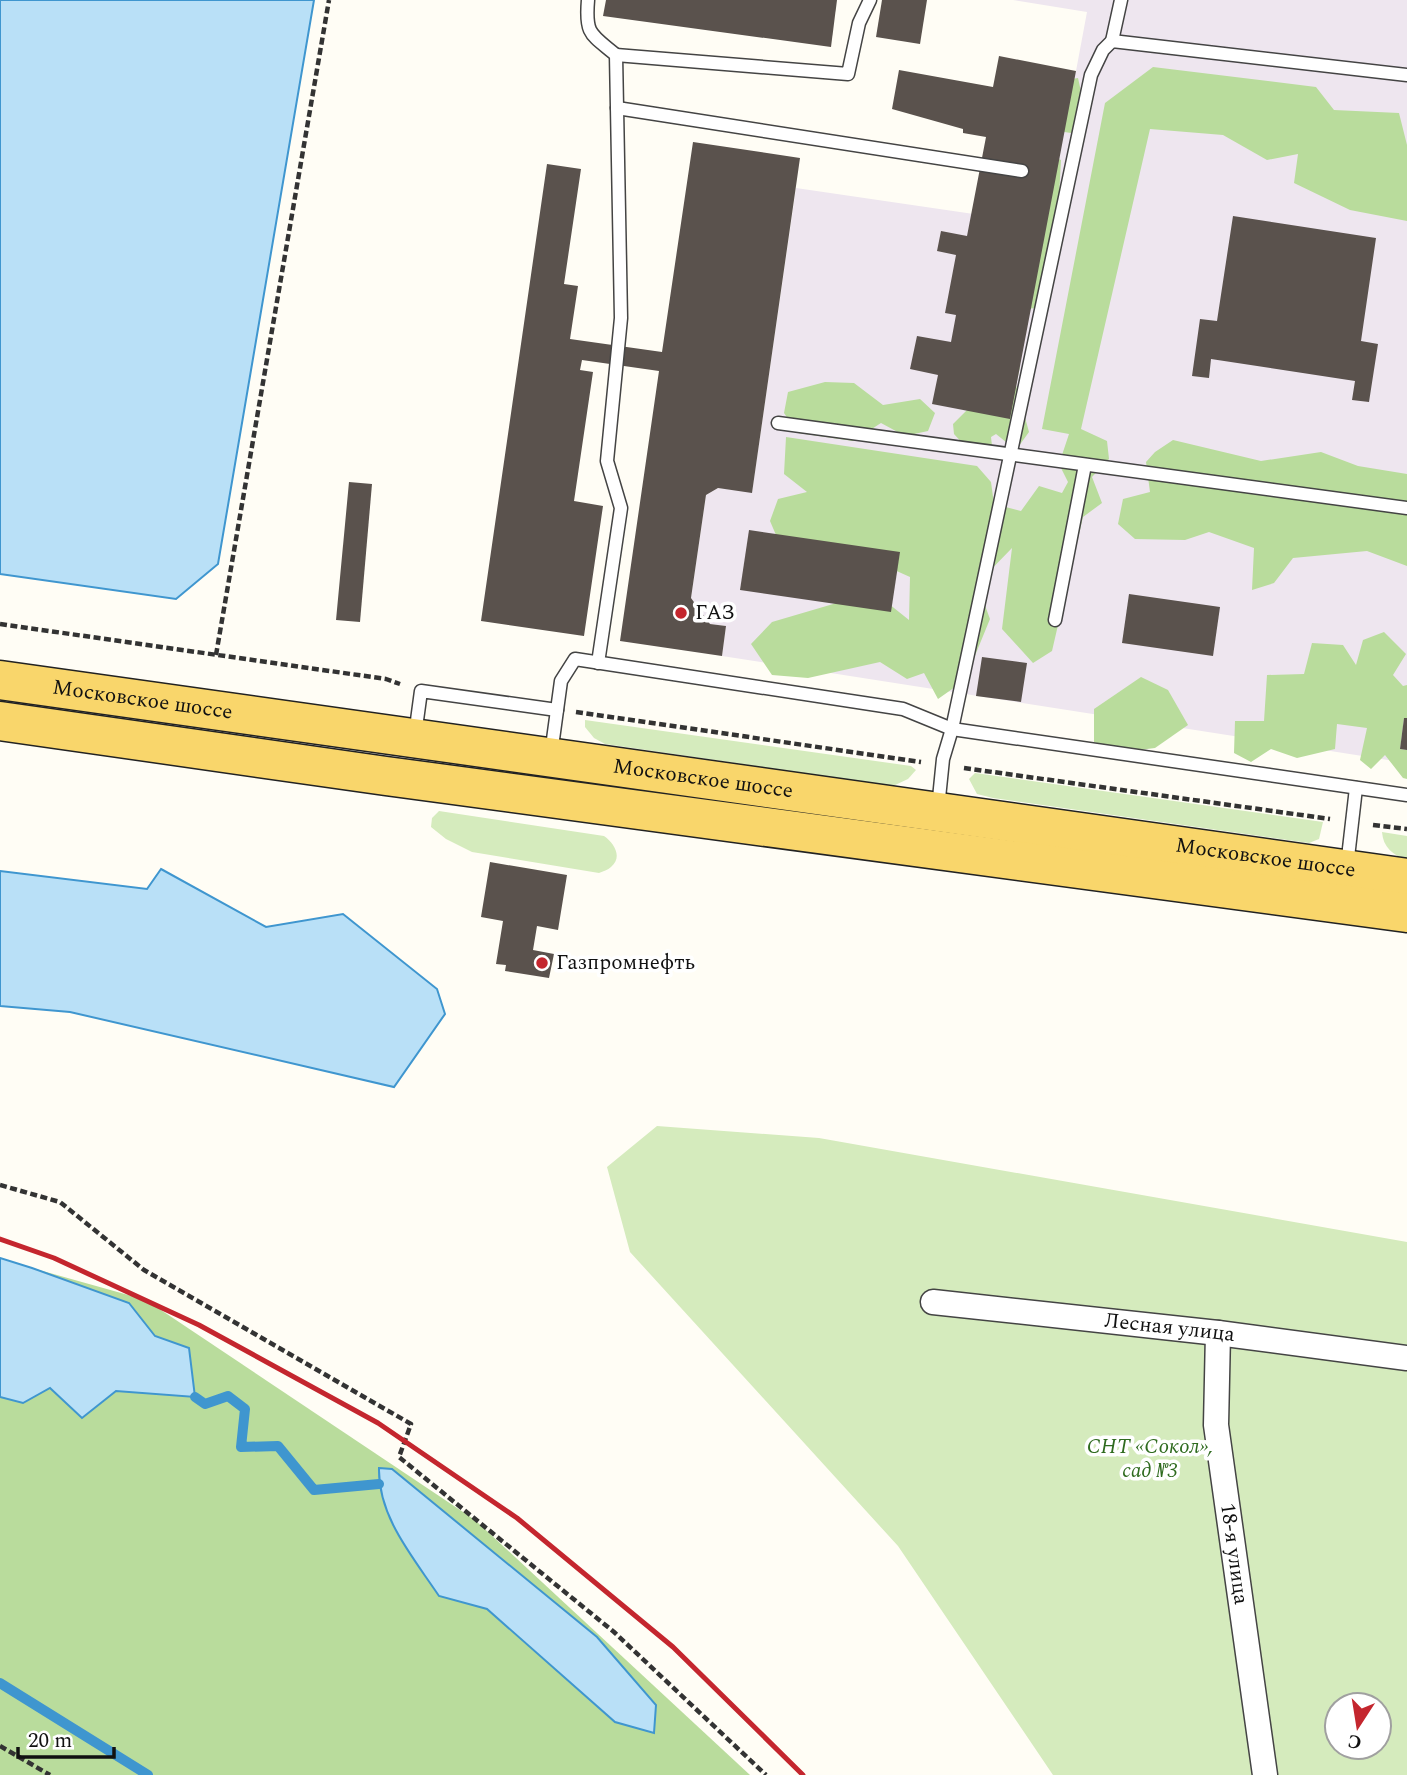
<svg xmlns="http://www.w3.org/2000/svg" width="1407" height="1775" font-family="Spectral,serif">
<style>
.industrial{fill:#eee6ef}
.green{fill:#d5ebbd;fill-rule:evenodd}
.forest{fill:#b9dc9c}
.water{fill:#b9e0f7;stroke:#3f96cf;stroke-width:2}
.lines{fill:none;stroke-linecap:round;stroke-linejoin:round}
.stream{stroke:#3f96cf;stroke-width:10}
.building{fill:#5a524d}
.service-casing{stroke:#444;stroke-width:15}
.minor-casing{stroke:#444;stroke-width:27}
.primary-casing{stroke:#222;stroke-width:41}
.path{stroke:#333;stroke-width:4.5;stroke-dasharray:7 3.5;stroke-linecap:butt}
.service{stroke:#fff;stroke-width:12}
.minor{stroke:#fff;stroke-width:24}
.primary{stroke:#f9d66b;stroke-width:38}
.rail{stroke:#c4262e;stroke-width:5}
.poi-dot{fill:#c4262e;stroke:#fff;stroke-width:2.5}
.labels{text-anchor:middle;dominant-baseline:central;stroke-width:7;stroke-linejoin:round;paint-order:stroke}
.poi-label{font-size:21px;fill:#111;stroke:#fff;text-anchor:start}
.street-label{font-size:21px;fill:#111;stroke:#fff}
.park-label{font-size:21px;font-style:italic;fill:#2f6b1f;stroke:#fff}
</style>
<rect width="100%" height="100%" fill="#fffdf5"/>
<polygon class="industrial" points="1013,0 1407,0 1407,763 722,656 726,626 710,624 691,598 706,495 718,488 752,492 796,188 1021,221 1076,71 1087,12"/>
<g class="green">
<polygon points="585,720 911,766 916,770 908,779 893,786 605,744 594,738 585,727"/>
<polygon points="975,773 1323,822 1319,839 1309,843 993,798 977,794 969,779"/>
<path d="M 439,811 L 604,836 C 614,843 623,857 611,867 C 608,870 603,871 599,873 L 472,852 L 446,839 L 431,827 L 432,818 Z"/>
<path d="M 1382,832 L 1407,836 L 1407,859 C 1393,856 1383,847 1382,832 Z"/>
<path d="M 657,1126 L 819,1138 L 1407,1242 L 1407,1775 L 1053,1775 L 898,1546 L 630,1252 L 607,1167 ZM 1337,1705 L 1379,1705 L 1379,1747 L 1337,1747 Z"/>
</g>
<g class="forest">
<polygon points="1153,67 1316,87 1334,110 1399,113 1407,145 1407,221 1350,210 1294,183 1298,154 1267,160 1223,135 1150,129 1081,429 1107,441 1109,459 1092,477 1102,503 1083,517 1052,651 1033,663 1002,629 1012,548 977,584 990,619 965,680 938,699 924,673 907,679 880,662 808,678 772,675 751,644 772,622 874,592 909,620 910,577 852,551 782,549 770,521 778,499 807,492 784,474 786,437 977,466 991,482 994,504 1021,511 1039,486 1062,493 1068,482 1059,464 1069,434 1042,429 1105,103"/>
<polygon points="1078,78 1087,119 1071,133 1051,130 1054,82"/>
<polygon points="1046,154 1061,160 1058,215 1036,308 1026,309"/>
<polygon points="1020,367 1016,385 1029,432 1016,450 996,434 991,437 993,455 975,457 954,434 953,424 968,409"/>
<polygon points="825,382 854,383 883,405 920,399 935,413 928,431 905,436 881,423 853,441 798,433 784,413 788,392"/>
<polygon points="1173,440 1261,461 1321,452 1358,466 1407,474 1407,566 1367,551 1293,558 1274,583 1252,590 1254,548 1209,532 1185,540 1135,539 1118,524 1123,499 1150,492 1146,462 1155,452"/>
<polygon points="1384,632 1406,654 1393,675 1403,686 1407,685 1407,718 1404,718 1400,749 1407,750 1407,779 1403,778 1385,755 1371,769 1360,760 1367,728 1337,724 1335,749 1297,758 1271,749 1251,762 1234,753 1235,721 1264,721 1267,675 1304,674 1312,643 1343,645 1356,665 1363,640"/>
<polygon points="1141,677 1168,690 1188,725 1155,748 1123,752 1094,742 1094,709"/>
<polygon points="0,1259 146,1300 475,1520 750,1775 0,1775"/>
</g>
<g class="water">
<polygon points="0,0 314,0 218,564 176,599 0,574"/>
<polygon points="161,869 266,927 343,914 437,989 445,1014 394,1087 70,1012 0,1006 0,871 147,889"/>
<polygon points="0,1258 32,1268 129,1303 155,1336 189,1348 195,1397 116,1391 82,1418 50,1388 23,1403 0,1397"/>
<path d="M 379,1468 L 392,1469 L 597,1637 L 656,1705 L 654,1733 L 615,1722 L 487,1609 L 439,1596 C 413,1557 378,1517 379,1468 Z"/>
</g>
<g class="lines">
<g class="stream">
<polyline points="195,1397 205,1404 228,1396 245,1409 241,1447 278,1446 314,1490 379,1484"/>
<polyline points="0,1683 148,1775"/>
</g>
</g>
<g class="building">
<polygon points="606,0 837,0 831,47 603,16"/>
<polygon points="882,0 927,0 920,44 876,37"/>
<polygon points="999,56 1076,71 1010,419 932,404 938,375 910,369 917,336 951,342 956,315 945,313 956,255 937,251 941,231 967,236 986,137 963,133 963,129 892,109 899,70 993,87"/>
<polygon points="693,142 800,158 752,493 718,488 706,495 691,598 710,624 726,626 722,656 620,641 659,371 582,360 580,370 593,372 574,501 603,506 584,636 481,621 547,164 581,169 564,284 578,286 570,339 662,352"/>
<polygon points="1233,216 1376,238 1361,341 1378,344 1369,402 1352,400 1355,381 1211,359 1209,378 1192,376 1200,319 1217,321"/>
<polygon points="349,482 372,484 360,622 336,620"/>
<polygon points="749,530 900,552 891,612 740,590"/>
<polygon points="1129,594 1220,607 1213,656 1122,643"/>
<polygon points="982,657 1027,663 1021,702 976,696"/>
<polygon points="1404,718 1407,718 1407,750 1400,749"/>
<polygon points="490,862 567,875 558,930 537,926 533,950 554,954 549,978 505,971 506,965 496,964 503,921 481,917"/>
</g>
<g class="lines">
<defs>
<g id="service">
<path d="M 588,0 C 585,35 591,34 616,55 L 621,318 L 607,461 L 621,508 L 598,663"/>
<polyline points="1112,41 1121,0"/>
<polyline points="616,55 848,74 859,23 870,0"/>
<polyline points="617,108 1022,171"/>
<polyline points="778,423 1407,508"/>
<polyline points="1055,620 1085,465"/>
<polyline points="415,735 421,691 557,710"/>
<polyline points="551,754 561,681 575,659 903,709 952,729 1407,795"/>
<polyline points="938,808 943,759 952,729 1091,75 1103,50 1112,41 1407,75"/>
<polyline points="1347,866 1356,788"/>
</g>
<g id="minor">
<path id="s1" d="M 933,1302 L 1218,1333 L 1407,1358"/>
<path id="s2" d="M 1218,1333 L 1216,1425 L 1265,1775"/>
</g>
<g id="primary">
<path id="s3" d="M 0,680 L 1407,878"/>
<polyline points="0,721 386,776 1407,913"/>
</g>
</defs>
<use href="#service" class="service-casing"/>
<use href="#minor" class="minor-casing"/>
<use href="#primary" class="primary-casing"/>
<g class="path">
<polyline points="0,624 386,679 400,684"/>
<polyline points="216,655 329,0"/>
<polyline points="576,712 921,762"/>
<polyline points="964,768 1330,819"/>
<polyline points="1373,825 1407,829"/>
<polyline points="0,1185 60,1202 144,1270 411,1424 399,1457 614,1632 766,1775"/>
<polyline points="0,1746 50,1775"/>
</g>
<use href="#service" class="service"/>
<use href="#minor" class="minor"/>
<use href="#primary" class="primary"/>
<polyline class="rail" points="0,1239 54,1258 199,1325 378,1423 517,1518 673,1647 803,1775"/>
</g>
<g class="poi-dot">
<circle cx="681" cy="613" r="7"/>
<circle cx="542" cy="963" r="7"/>
</g>
<g class="labels">
<g class="poi-label">
<text x="695" y="613">ГАЗ</text>
<text x="556" y="963">Газпромнефть</text>
</g>
<g class="street-label">
<text stroke="none"><textPath href="#s3" startOffset="144">Московское шоссе</textPath></text>
<text stroke="none"><textPath href="#s3" startOffset="710">Московское шоссе</textPath></text>
<text stroke="none"><textPath href="#s3" startOffset="1278">Московское шоссе</textPath></text>
<text stroke="none"><textPath href="#s1" startOffset="238">Лесная улица</textPath></text>
<text stroke="none"><textPath href="#s2" startOffset="222">18-я улица</textPath></text>
</g>
<g class="park-label">
<text x="1150" y="1447">СНТ «Сокол»,<tspan x="1150" dy="24">сад №3</tspan></text>
</g>
</g>
<g transform="translate(1358 1726) rotate(192)"><circle r="33" fill="#ffffff" stroke="#a0a0a0" stroke-width="2"/>
<path d="M0-5L12 26L0 18L-12 26Z" fill="#c4262e"/>
<text y="-10" font-size="19" font-weight="bold" text-anchor="middle" fill="#111111">С</text>
</g>
<path d="M18 1747v10h96v-10" fill="none" stroke="#111111" stroke-width="3.5"/>
<text x="28" y="1747" font-size="21" fill="#111111" stroke="#ffffff" stroke-width="5" paint-order="stroke">20 m</text>
</svg>
